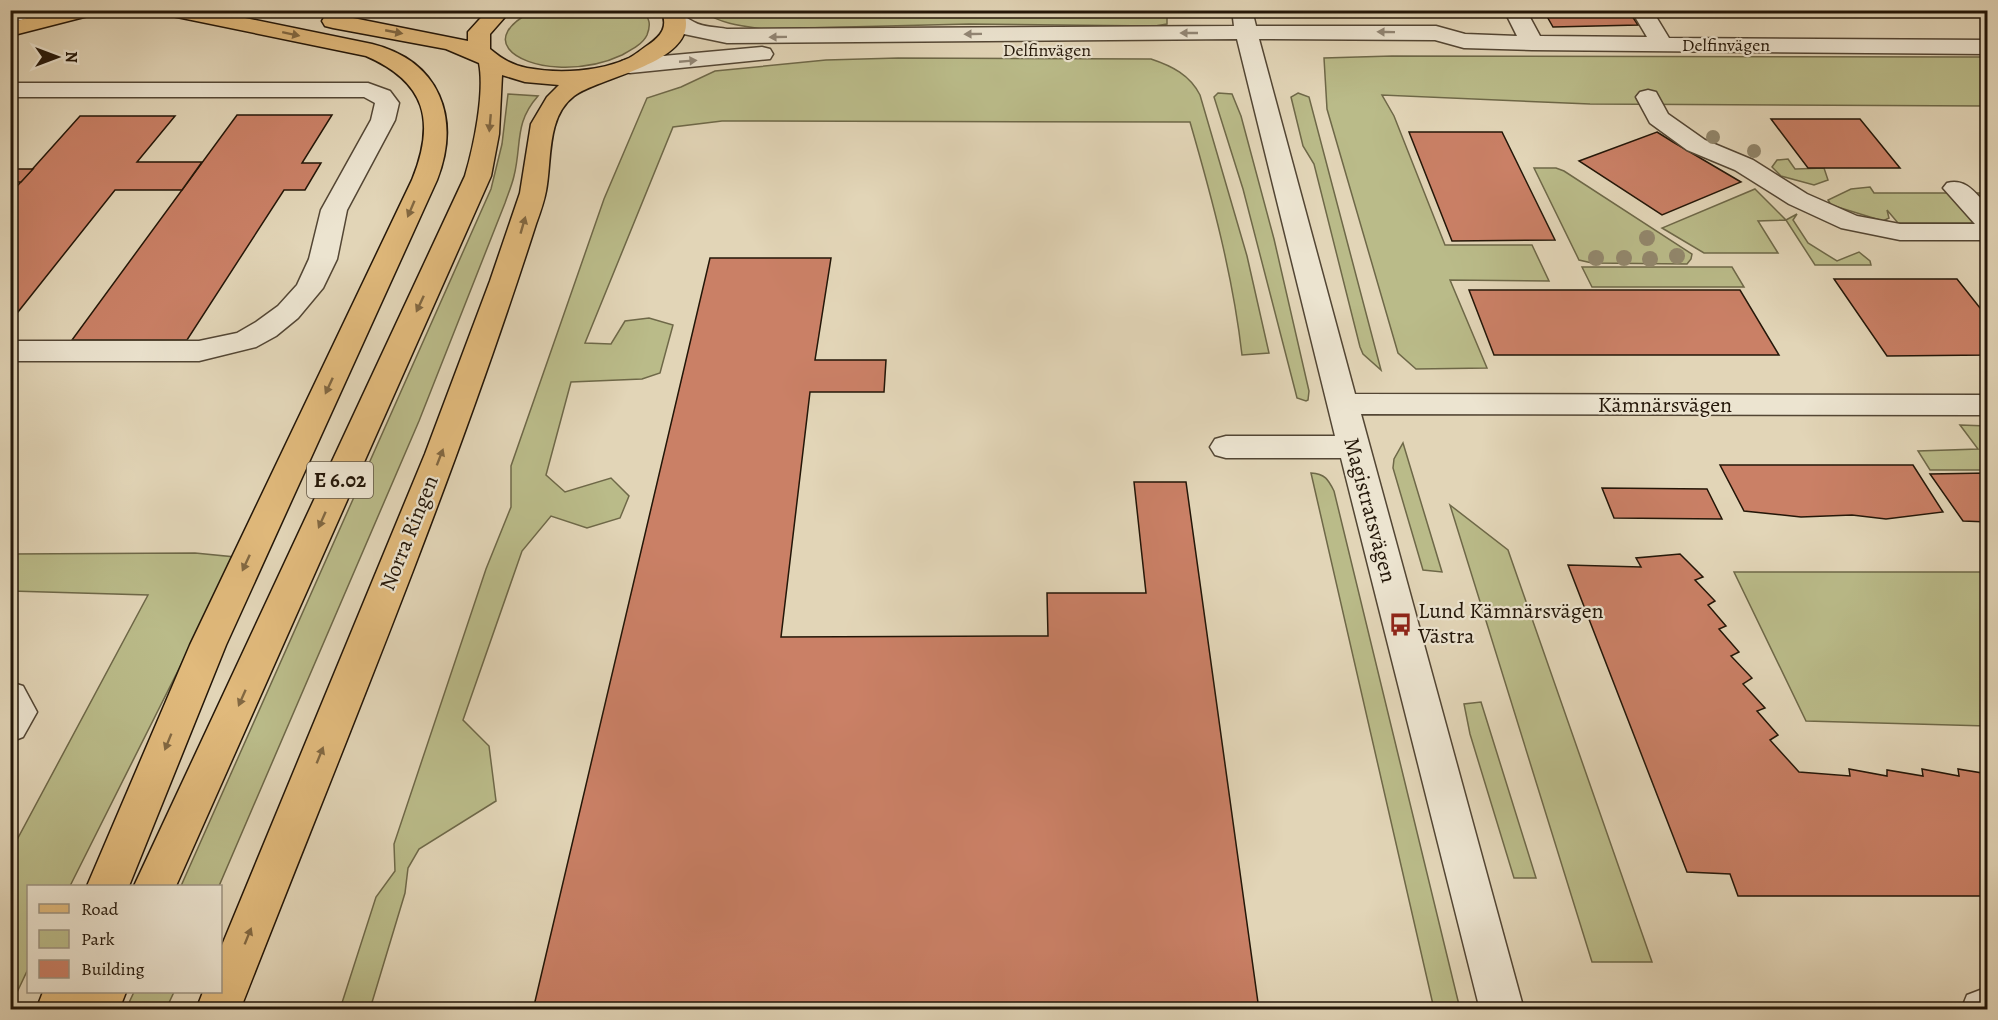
<svg xmlns="http://www.w3.org/2000/svg" width="1998" height="1020" font-family="Alegreya,serif">
<style>
.green{fill:#babb89;stroke:#6e6848;stroke-width:1.5}
.building{fill:#ca8066;stroke:#231608;stroke-width:1.5}
.lines{fill:none;stroke-linecap:round;stroke-linejoin:round}
.minor-casing{stroke:#534634;stroke-width:3}
.major-casing{stroke:#231608;stroke-width:3}
.minor{fill:#ece4d0;fill-rule:evenodd}
.major{fill:#e1ba7c;fill-rule:evenodd}
.tree{fill:#92876c}
.oneway{fill:#826842}
.oneway2{fill:#928776}
.labels{text-anchor:middle;dominant-baseline:central;stroke-width:4.5;stroke-linejoin:round;paint-order:stroke}
.far-street-label{font-size:18px;fill:#231608;stroke:#ece4d0}
.shield{fill:#ece4d0;stroke:#5f5444;stroke-width:1.5}
.shield-label{font-size:21px;font-weight:bold;fill:#231608}
.street-label{font-size:22px;fill:#231608;stroke:#ece4d0}
.poi-label{font-size:22px;fill:#231608;stroke:#ece4d0;text-anchor:start}
</style>
<rect width="100%" height="100%" fill="#e2d5b7"/>
<filter id="stains"><feTurbulence type="fractalNoise" baseFrequency=".00333" numOctaves="4"/><feColorMatrix values="0 0 0 0 .2 0 0 0 0 .09 0 0 0 0 .02 0 0 0 .5 -.17"/></filter>
<radialGradient id="worn" r=".72"><stop offset=".6" stop-color="#630" stop-opacity="0"/><stop offset="1" stop-color="#630" stop-opacity=".3"/></radialGradient>
<g class="green">
<path d="M 1163,10 L 1167,13 L 1167,24 L 1155,26 L 969,24 L 763,29 C 741,26 721,24 702,11 Z"/>
<path d="M 533,11 L 642,11 C 650,18 651,25 647,35 C 643,44 631,50 622,55 C 603,64 580,68 558,67 C 515,65 478,39 533,11 Z"/>
<polygon points="1392,56 1987,57 1987,106 1590,104 1382,95 1394,116 1445,245 1532,245 1549,281 1450,280 1487,368 1416,369 1398,353 1327,109 1324,58"/>
<path d="M 898,58 L 1151,59 C 1172,66 1190,75 1200,95 L 1247,256 L 1269,353 L 1242,355 C 1233,276 1212,198 1190,122 L 722,121 L 673,127 L 585,343 L 611,344 L 625,321 L 649,318 L 673,325 L 660,373 L 642,379 L 571,382 L 546,475 L 565,492 L 611,478 L 629,496 L 620,518 L 587,528 L 551,516 L 522,551 L 463,720 L 489,746 L 496,801 L 419,849 L 408,868 L 405,893 L 370,1009 L 340,1009 L 376,897 L 395,871 L 394,844 L 486,569 L 511,507 L 511,466 L 604,199 L 647,98 L 681,87 L 715,71 L 826,60 Z"/>
<polygon points="1218,93 1232,94 1241,116 1274,239 1309,391 1308,400 1306,401 1297,398 1295,390 1243,189 1214,97"/>
<polygon points="1298,93 1309,97 1381,370 1363,354 1360,347 1314,164 1303,146 1291,97"/>
<path d="M 508,94 L 538,96 C 514,123 522,144 514,176 C 512,185 508,194 505,203 L 419,421 L 219,886 L 181,886 L 491,189 L 502,144 Z"/>
<polygon points="1788,159 1795,169 1824,168 1828,180 1814,185 1781,176 1772,167 1777,160"/>
<polygon points="1534,168 1556,168 1564,171 1692,254 1691,259 1687,264 1592,263 1579,260"/>
<polygon points="1870,187 1874,193 1987,193 1987,223 1898,223 1887,210 1889,218 1883,221 1831,205 1828,200 1851,189"/>
<polygon points="1755,189 1786,220 1797,214 1793,220 1808,243 1837,261 1859,252 1870,261 1871,265 1815,265 1786,220 1758,221 1778,253 1704,253 1662,228"/>
<polygon points="1582,267 1732,267 1744,287 1592,287"/>
<polygon points="1960,425 1987,426 1987,470 1930,470 1918,451 1978,449"/>
<polygon points="1403,443 1442,572 1423,570 1393,468 1394,459"/>
<path d="M 1311,473 C 1325,474 1328,479 1334,491 L 1460,1009 L 1434,1009 Z"/>
<polygon points="1450,505 1508,550 1652,962 1592,962"/>
<polygon points="195,553 235,557 70,886 28,886 28,969 11,1005 11,851 148,595 11,591 10,554"/>
<polygon points="1734,572 1987,572 1987,726 1806,721"/>
<polygon points="1481,702 1536,878 1514,878 1470,734 1464,704"/>
<polygon points="134,992 174,992 166,1009 126,1009"/>
</g>
<g class="building">
<polygon points="1528,10 1628,10 1638,25 1553,27 1545,13 1530,13"/>
<polygon points="237,115 332,115 302,163 321,163 305,190 284,190 187,340 72,340"/>
<polygon points="80,116 175,116 137,162 202,162 182,190 115,190 10,322 10,194"/>
<polygon points="1771,119 1860,119 1900,168 1808,168"/>
<polygon points="1409,132 1502,132 1555,240 1452,241"/>
<polygon points="1657,132 1673,142 1741,182 1662,215 1579,161"/>
<polygon points="10,169 33,169 21,182 10,182"/>
<polygon points="710,258 831,258 815,360 886,360 884,392 810,392 781,637 1048,636 1047,593 1146,593 1134,482 1186,482 1259,1010 533,1010"/>
<polygon points="1834,279 1957,279 1988,318 1988,355 1887,356"/>
<polygon points="1469,290 1740,290 1779,355 1494,355"/>
<polygon points="1720,465 1913,465 1943,512 1886,519 1852,515 1801,517 1744,511"/>
<polygon points="1988,473 1988,522 1963,521 1930,474"/>
<polygon points="1602,488 1707,489 1722,519 1614,518"/>
<polygon points="1680,554 1703,577 1695,580 1715,601 1708,605 1726,626 1719,629 1739,652 1731,656 1752,678 1743,684 1765,708 1757,711 1778,735 1770,740 1799,772 1850,776 1849,769 1887,776 1887,770 1923,776 1922,769 1959,776 1958,769 1988,774 1988,896 1738,896 1730,874 1687,872 1568,565 1641,567 1636,558"/>
</g>
<g class="lines">
<defs>
<g id="minor">
<polygon points="10,10 43,10 41,15 10,23"/>
<path d="M 1232,10 L 1252,10 L 1256,26 L 1436,26 L 1465,34 L 1517,36 L 1504,10 L 1526,10 L 1540,36 L 1647,37 L 1631,10 L 1652,10 L 1669,38 L 1988,40 L 1988,54 L 1532,50 L 1464,48 L 1435,40 L 1259,39 L 1355,394 L 1988,395 L 1988,415 L 1361,414 L 1524,1010 L 1480,1010 L 1341,458 L 1226,458 L 1215,455 L 1210,447 L 1215,439 L 1226,436 L 1335,436 L 1237,39 L 727,43 L 679,33 L 665,18 L 668,13 C 682,10 683,17 694,22 C 702,27 717,27 727,29 L 1234,26 Z"/>
<polygon points="762,47 770,49 773,54 770,59 630,73 622,71 619,66 622,61 630,59"/>
<polygon points="10,83 368,83 390,91 399,103 395,120 347,210 337,259 323,288 298,318 276,336 256,347 199,361 10,361 10,341 199,341 237,333 256,322 278,306 297,285 309,259 321,210 371,120 375,103 364,97 10,97"/>
<path d="M 1648,90 L 1656,92 L 1668,114 L 1705,140 L 1753,160 L 1807,194 L 1857,216 L 1900,224 L 1975,224 L 1943,188 L 1947,183 C 1966,178 1975,193 1988,206 L 1988,240 L 1900,240 L 1841,228 L 1789,204 L 1735,170 L 1687,150 L 1650,123 L 1636,97 L 1640,92 Z"/>
<polygon points="10,682 23,686 37,712 23,737 10,742"/>
<polygon points="1988,987 1988,1010 1961,1010 1967,995"/>
</g>
<g id="major">
<polygon points="57,10 94,10 92,15 10,36 10,23"/>
<path d="M 162,10 L 206,10 L 372,44 C 440,61 461,118 437,180 L 226,645 L 129,886 L 87,886 L 190,645 L 412,180 C 436,121 426,82 366,56 L 172,16 L 164,15 Z"/>
<path d="M 488,10 L 511,10 L 490,34 L 490,49 C 502,59 512,65 527,68 C 558,74 599,72 629,58 C 635,55 642,49 648,45 C 661,36 669,27 661,10 L 683,10 C 705,62 600,76 574,96 C 546,117 552,161 546,191 C 544,202 540,213 536,224 C 451,490 342,749 240,1010 L 196,1010 L 203,992 L 220,992 L 220,950 L 425,454 L 490,281 L 520,193 L 531,124 L 547,97 L 559,85 L 525,82 L 502,75 L 499,134 L 491,176 L 176,886 L 134,886 L 465,176 C 474,146 485,92 479,63 L 446,49 L 333,28 L 325,26 L 322,21 L 325,16 L 333,14 L 468,41 L 468,32 Z"/>
<polygon points="43,992 126,992 119,1010 36,1010"/>
</g>
</defs>
<use href="#minor" class="minor-casing"/>
<use href="#major" class="major-casing"/>
<use href="#minor" class="minor"/>
<use href="#major" class="major"/>
</g>
<g class="tree">
<circle cx="1713" cy="137" r="7"/>
<circle cx="1754" cy="151" r="7"/>
<circle cx="1647" cy="238" r="8"/>
<circle cx="1677" cy="256" r="8"/>
<circle cx="1596" cy="258" r="8"/>
<circle cx="1624" cy="258" r="8"/>
<circle cx="1650" cy="259" r="8"/>
</g>
<defs><path id="oneway-solid" d="M-6-.8H1V-3.2L6.5 0L1 3.2V.8H-6Z" transform="scale(1.5)"/></defs>
<g class="oneway">
<use href="#oneway-solid" transform="translate(394 32) rotate(11)"/>
<use href="#oneway-solid" transform="translate(291 34) rotate(12)"/>
<use href="#oneway-solid" transform="translate(490 123) rotate(95)"/>
<use href="#oneway-solid" transform="translate(411 209) rotate(113)"/>
<use href="#oneway-solid" transform="translate(523 225) rotate(-74)"/>
<use href="#oneway-solid" transform="translate(420 304) rotate(115)"/>
<use href="#oneway-solid" transform="translate(329 386) rotate(115)"/>
<use href="#oneway-solid" transform="translate(440 457) rotate(-69)"/>
<use href="#oneway-solid" transform="translate(322 520) rotate(114)"/>
<use href="#oneway-solid" transform="translate(246 563) rotate(115)"/>
<use href="#oneway-solid" transform="translate(242 698) rotate(114)"/>
<use href="#oneway-solid" transform="translate(168 742) rotate(112)"/>
<use href="#oneway-solid" transform="translate(320 755) rotate(-68)"/>
<use href="#oneway-solid" transform="translate(248 936) rotate(-68)"/>
</g>
<g class="oneway2">
<use href="#oneway-solid" transform="translate(1386 32) rotate(-179)"/>
<use href="#oneway-solid" transform="translate(1189 33) rotate(180)"/>
<use href="#oneway-solid" transform="translate(973 34) rotate(179)"/>
<use href="#oneway-solid" transform="translate(778 37) rotate(179)"/>
<use href="#oneway-solid" transform="translate(688 61) rotate(-5)"/>
</g>
<defs>
<symbol id="bus-bare" viewBox="-9 -9 18 18"><path d="M-5-6H5V4H4V6H2V4H-2V6H-4V4H-5ZM-3.5-4V0h7V-4ZM-3.5 1.2v1.5H-2V1.2ZM2 1.2v1.5H3.5V1.2Z" fill="#8f2418" stroke="#ece4d0" stroke-width="2.5" paint-order="stroke"/></symbol>
</defs>
<g fill-rule="evenodd">
<use href="#bus-bare" x="1384" y="608" width="33" height="33"/>
</g>
<g class="labels">
<g class="far-street-label">
<text x="1726" y="45">Delfinvägen</text>
<text x="1047" y="50">Delfinvägen</text>
</g>
<rect class="shield" x="307" y="462" width="66" height="36" rx="4.5"/>
<g class="shield-label">
<text x="340" y="480">E 6.02</text>
</g>
<g class="street-label">
<text x="1665" y="405">Kämnärsvägen</text>
<text transform="translate(1370 510) rotate(75)">Magistratsvägen</text>
<text transform="translate(409 533) rotate(-68)">Norra Ringen</text>
</g>
<g class="poi-label">
<text x="1418" y="611">Lund Kämnärsvägen<tspan x="1418" dy="25">Västra</tspan></text>
</g>
</g>
<rect width="1998" height="1020" fill="none" stroke="#e2d5b7" stroke-width="36"/>
<rect x="12" y="12" width="1974" height="996" fill="none" stroke="#231608" stroke-width="3"/>
<rect x="18" y="18" width="1962" height="984" fill="none" stroke="#231608" stroke-width="1.5"/>
<rect x="27" y="885" width="195" height="108" fill="#ece4d0" stroke="#9c9280" stroke-width="1.5"/>
<rect x="39" y="904" width="30" height="9" fill="#e1ba7c" stroke="#9c9280" stroke-width="1.5"/>
<text x="81" y="915" font-size="18" fill="#231608">Road</text>
<rect x="39" y="930" width="30" height="18" fill="#babb89" stroke="#9c9280" stroke-width="1.5"/>
<text x="81" y="945" font-size="18" fill="#231608">Park</text>
<rect x="39" y="960" width="30" height="18" fill="#ca8066" stroke="#9c9280" stroke-width="1.5"/>
<text x="81" y="975" font-size="18" fill="#231608">Building</text>
<g transform="translate(57 57) rotate(90)" stroke="#ece4d0" stroke-width="4.5" paint-order="stroke">
<path d="M0-4.5L10 22L0 15L-10 22Z" fill="#231608"/>
<text y="-9" font-size="16" font-weight="bold" text-anchor="middle" fill="#231608">N</text>
</g>
<rect width="100%" height="100%" filter="url(#stains)"/>
<rect width="100%" height="100%" fill="url(#worn)"/>
</svg>
